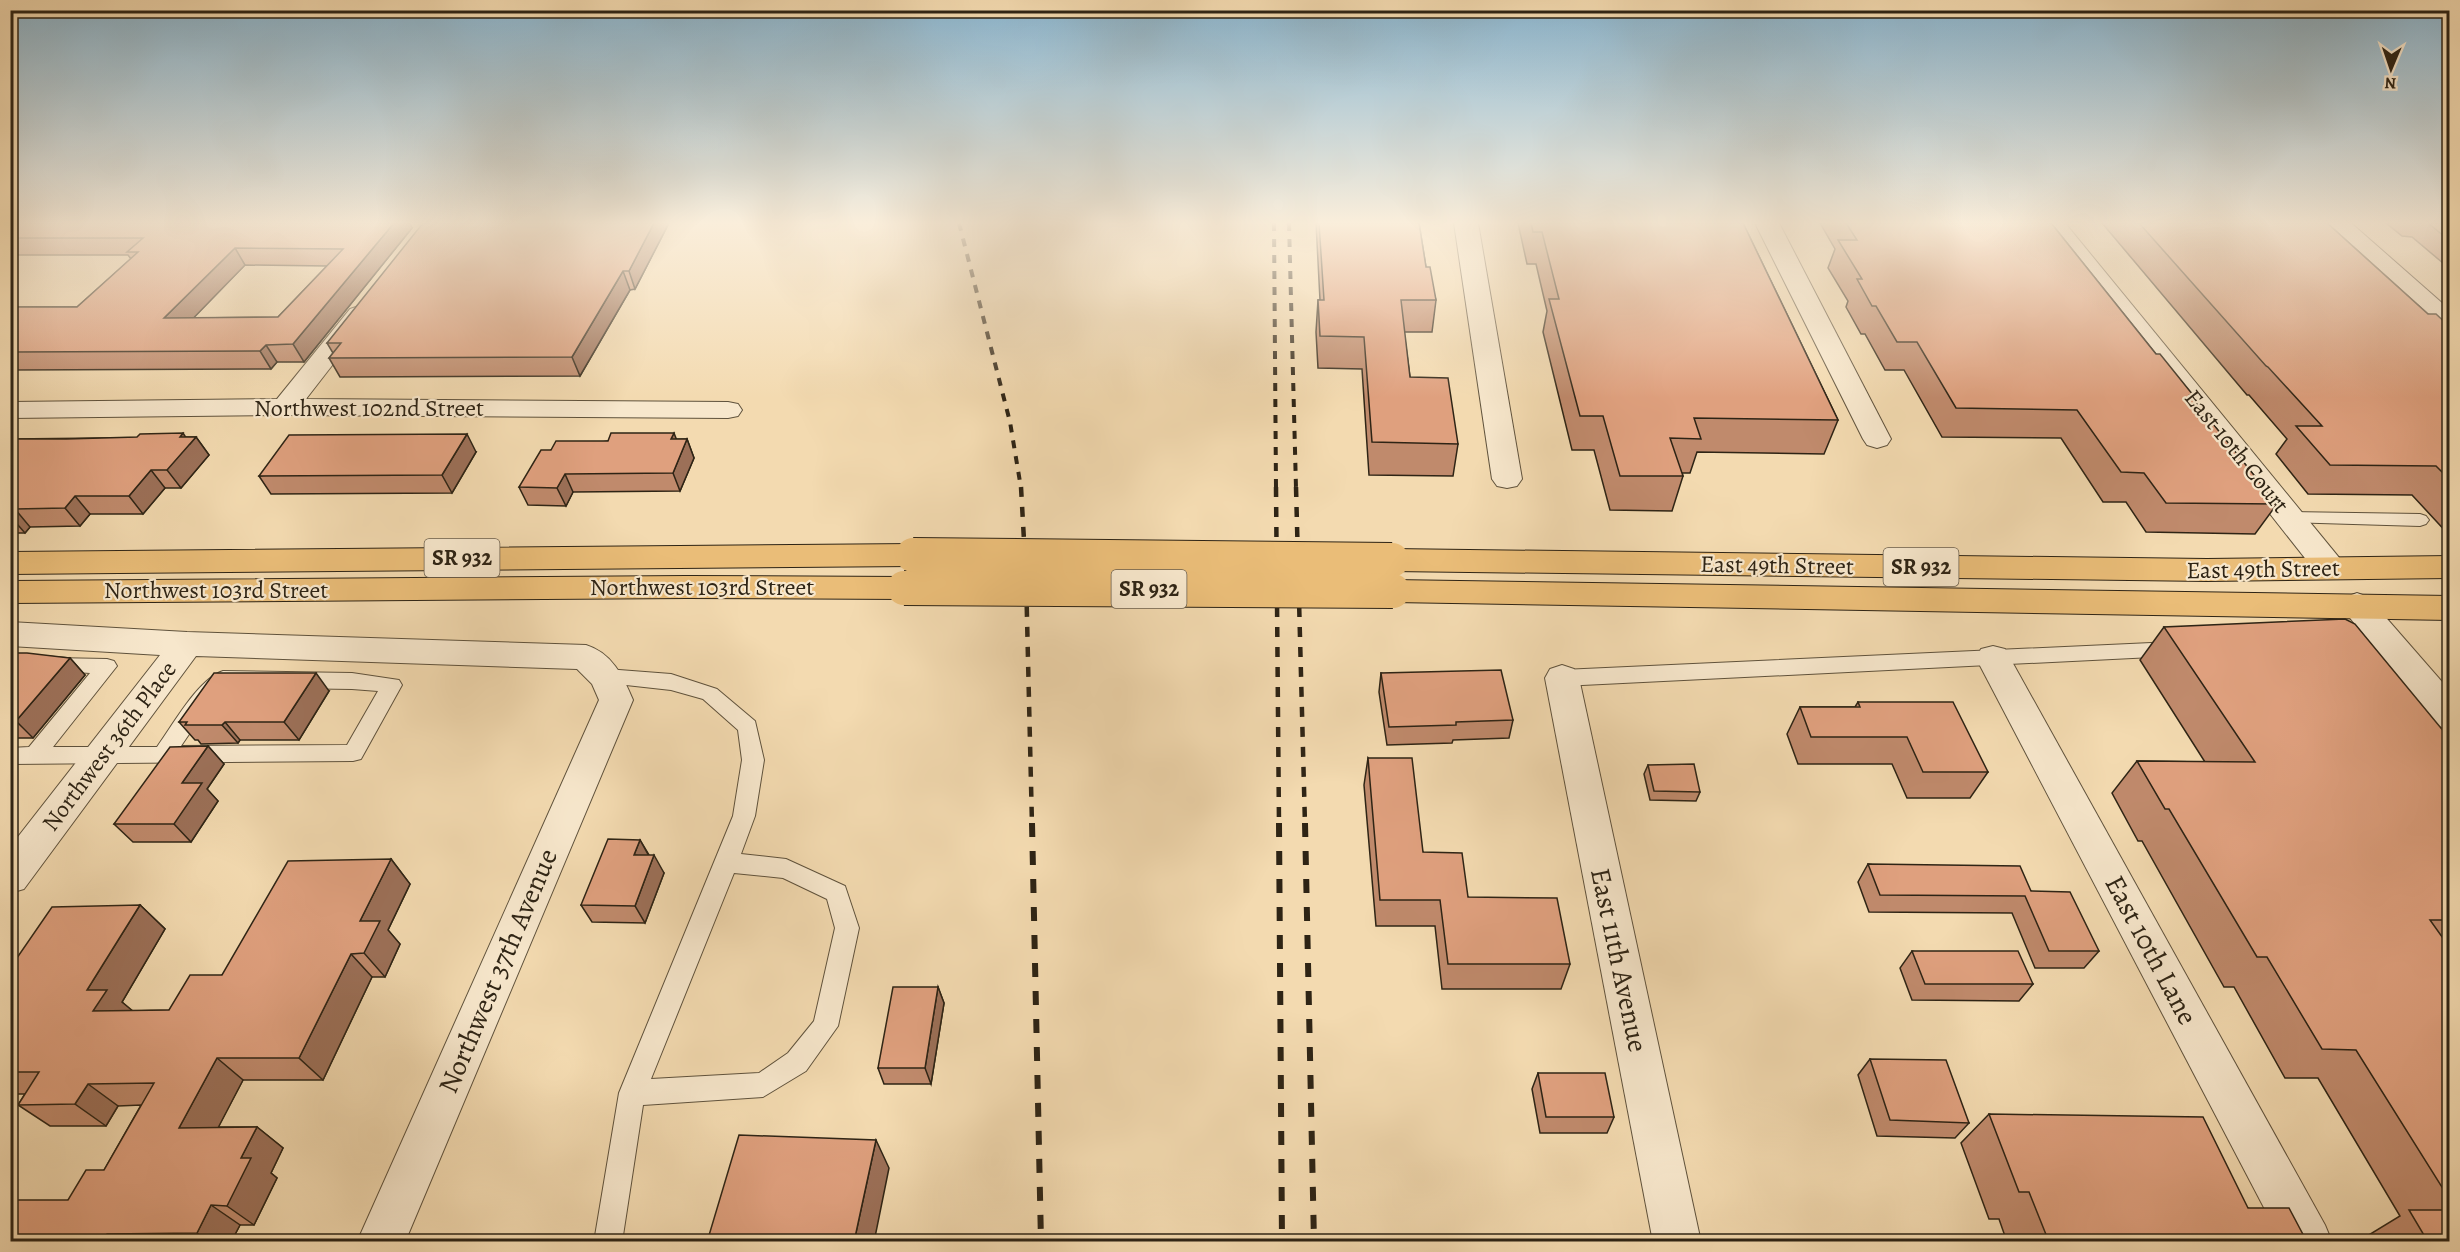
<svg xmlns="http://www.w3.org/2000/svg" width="2460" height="1252" font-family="Alegreya,serif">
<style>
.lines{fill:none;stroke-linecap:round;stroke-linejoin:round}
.lane-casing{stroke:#5f523c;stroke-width:2}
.street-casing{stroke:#5f523c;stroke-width:2}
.secondary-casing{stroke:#2e2415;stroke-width:2}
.primary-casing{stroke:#2e2415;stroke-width:2}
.lane{fill:#f7e7cc;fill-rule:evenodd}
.street{fill:#f7e7cc;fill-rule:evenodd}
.secondary{fill:#f7e7cc;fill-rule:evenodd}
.primary{fill:#eabd78;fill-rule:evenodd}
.rail-far2{stroke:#2e2415;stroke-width:4;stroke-dasharray:8 8;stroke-linecap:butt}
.rail-far1{stroke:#2e2415;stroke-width:4.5;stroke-dasharray:10 10;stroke-linecap:butt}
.rail{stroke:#2e2415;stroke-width:6;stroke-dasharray:14 14;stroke-linecap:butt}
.primary-bridge-casing{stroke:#2e2415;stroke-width:36;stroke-linecap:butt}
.primary-bridge{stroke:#eabd78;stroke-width:34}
.wall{fill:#c08a6c;stroke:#2e2415;stroke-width:1.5;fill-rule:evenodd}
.shaded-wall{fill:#9c7058;stroke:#2e2415;stroke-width:1.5}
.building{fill:#dfa07e;stroke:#2e2415;stroke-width:1.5;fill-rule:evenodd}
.labels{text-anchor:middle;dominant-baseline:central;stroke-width:4.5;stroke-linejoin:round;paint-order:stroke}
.shield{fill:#f7e7cc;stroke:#6a5e4c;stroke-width:1.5}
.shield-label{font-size:22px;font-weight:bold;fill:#2e2415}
.street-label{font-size:24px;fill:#2e2415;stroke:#f7e7cc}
.near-street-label{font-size:28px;fill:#2e2415;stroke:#f7e7cc}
</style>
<rect width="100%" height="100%" fill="#f3dab0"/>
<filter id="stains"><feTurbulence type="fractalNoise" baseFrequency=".00333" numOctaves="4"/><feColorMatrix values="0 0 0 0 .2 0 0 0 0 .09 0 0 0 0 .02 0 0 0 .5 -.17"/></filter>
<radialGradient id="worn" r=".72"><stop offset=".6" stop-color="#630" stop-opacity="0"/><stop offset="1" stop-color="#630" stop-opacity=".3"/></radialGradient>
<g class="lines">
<defs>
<g id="lane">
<polygon points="2290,512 2420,514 2426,516 2429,520 2426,524 2420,526 2284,522 2281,518 2284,514"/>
<polygon points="2173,642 2180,644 2183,649 2180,654 2173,656 1562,686 1555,683 1552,678 1555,673 1562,670"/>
<path d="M 53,658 L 107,659 L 114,661 L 117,666 L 53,747 L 157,747 C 173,725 198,679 223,671 L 352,673 L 399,680 L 402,685 L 361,759 L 353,761 L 10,764 L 10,748 L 29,747 L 90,673 L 46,670 L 43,665 L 46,660 ZM 228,687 L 352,689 L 378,691 L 347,745 L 181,746 L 211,702 Z"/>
<path d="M 606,669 L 671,674 L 717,689 L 755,721 L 764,760 L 755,816 L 741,854 L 786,859 L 845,886 L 859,928 L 838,1026 L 806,1071 L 763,1097 L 643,1105 L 622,1242 L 594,1242 L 619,1093 L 733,816 L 742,760 L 738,730 L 703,699 L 671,690 L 599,682 L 596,677 L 599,672 ZM 734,873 L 783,878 L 827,899 L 835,928 L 814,1021 L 788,1053 L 759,1073 L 651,1079 Z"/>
</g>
<g id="street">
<polygon points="1454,223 1478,223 1522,479 1517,486 1507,488 1497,486 1492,479"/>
<polygon points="1755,223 1779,223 1891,439 1887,445 1877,448 1867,445 1863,439"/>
<polygon points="2041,223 2065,223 2341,560 2346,568 2341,576 2330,579 2319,576"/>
<polygon points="359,306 368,309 372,314 306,399 728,402 738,404 742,410 738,416 728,418 285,415 10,418 10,402 277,399 350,309"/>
<polygon points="2357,593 2368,597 2450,691 2450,729 2438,726 2346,613 2341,605 2346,597"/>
<path d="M 10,622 L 187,632 L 586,645 C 612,653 623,676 633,700 L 405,1242 L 357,1242 L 599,700 L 592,684 L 577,669 L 196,656 L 24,889 L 10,893 L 10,847 L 160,655 L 10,646 Z"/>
<polygon points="1993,646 2005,649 2325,1225 2332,1242 2282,1242 1976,658 1981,649"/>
<polygon points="1562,665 1574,669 1579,678 1701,1242 1653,1242 1545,678 1550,669"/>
</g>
<polygon id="secondary" points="2325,223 2351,223 2450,310 2450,332 2441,329"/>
<g id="primary">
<polygon points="913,544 924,547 929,555 924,563 913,566 10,574 10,552"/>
<polygon points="1392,549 2207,559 2450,556 2450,578 2207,581 1392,571 1381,568 1376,560 1381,552"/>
<polygon points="687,576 904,577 915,580 920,588 915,596 904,599 687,598 10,603 10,581"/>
<polygon points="1393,580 2450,596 2450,620 1393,602 1382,599 1377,591 1382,583"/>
</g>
</defs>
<use href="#lane" class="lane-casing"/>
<use href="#street" class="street-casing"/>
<use href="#secondary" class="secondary-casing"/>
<use href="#primary" class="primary-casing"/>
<use href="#lane" class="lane"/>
<use href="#street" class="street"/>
<use href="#secondary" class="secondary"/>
<use href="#primary" class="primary"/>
<g class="rail-far2">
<polyline points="959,223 1010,422 1021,488"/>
<polyline points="1274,223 1276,488"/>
<polyline points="1289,223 1296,488"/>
</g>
<g class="rail-far1">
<polyline points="1021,487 1026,576 1032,825"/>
<polyline points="1276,487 1279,825"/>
<polyline points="1296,487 1305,825"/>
</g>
<g class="rail">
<polyline points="1032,823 1041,1242"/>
<polyline points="1279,823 1282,1242"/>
<polyline points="1305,823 1314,1242"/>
</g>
<defs>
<g id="primary-bridge">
<polyline points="913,555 1392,560"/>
<polyline points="904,588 1393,591"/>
</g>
</defs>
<use href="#primary-bridge" class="primary-bridge-casing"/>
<use href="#primary-bridge" class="primary-bridge"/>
</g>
<g class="wall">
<path d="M 10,223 L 412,228 L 304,362 L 277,362 L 271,369 L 10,370 L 10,307 L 77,307 L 131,259 L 128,255 L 10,255 ZM 245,265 L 327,266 L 278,317 L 193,318 Z"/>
<polygon points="549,223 669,223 635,289 630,290 580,376 340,377 329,358 333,353 327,343"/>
<polygon points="1316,223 1419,223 1426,267 1436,300 1432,332 1404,332 1410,377 1458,444 1453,476 1369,475 1362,369 1318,368 1316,332 1318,300 1320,300"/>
<polygon points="1518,223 1743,223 1838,420 1824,454 1697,452 1690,473 1682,473 1683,476 1672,511 1610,510 1594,450 1572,450 1543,332 1547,311 1536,264 1527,264"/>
<polygon points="1820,223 2051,223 2156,354 2193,395 2191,397 2277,504 2255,534 2146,532 2126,502 2103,502 2061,438 1942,437 1904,370 1885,370 1865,334 1861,334 1846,307 1848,301 1828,268 1835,249"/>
<polygon points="2102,223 2327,223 2428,314 2450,327 2450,536 2412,495 2308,494 2276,454 2287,439 2249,395 2247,395"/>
<polygon points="2386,223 2450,223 2450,269 2412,237 2402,236"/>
<polygon points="196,437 209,455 181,488 165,488 143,514 90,514 80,526 30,527 25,533 10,533 10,439"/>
<polygon points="687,439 694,458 680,491 573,492 566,506 528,505 519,487 551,450 608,441"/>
<polygon points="476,452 452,493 271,494 259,476"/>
<polygon points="2164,627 2450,739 2450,1242 2370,1242 2367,1236 2400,1216 2318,1078 2285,1078 2234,987 2224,987 2142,841 2138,841 2112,793 2137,761 2205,762 2140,660"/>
<polygon points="10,653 70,658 85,675 33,738 10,738"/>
<polygon points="1381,673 1513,720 1509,738 1453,740 1452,743 1387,745 1379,692"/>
<polygon points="329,691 299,740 240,740 238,743 201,744 198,740 195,740 179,722"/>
<polygon points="1858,702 1988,772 1970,798 1907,798 1892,764 1798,764 1787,734 1800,707 1855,707"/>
<polygon points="208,746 224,764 207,789 218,801 191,842 133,842 114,824"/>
<polygon points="1368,758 1423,852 1468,897 1570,964 1561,989 1442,989 1435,926 1376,926 1364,785"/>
<polygon points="1648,765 1700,792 1696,801 1650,800 1644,774"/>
<polygon points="640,840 649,855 664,873 645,923 592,922 581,905"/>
<polygon points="391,859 410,884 388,930 400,944 385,977 372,977 323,1080 243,1080 218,1127 257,1127 283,1148 271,1173 277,1178 254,1225 240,1225 231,1242 10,1242 68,1200 104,1170 141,1105 118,1106 106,1126 50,1126 18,1105 25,1094 10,1094 10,968 140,905 165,929 122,1002 132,1011 169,1010 222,975"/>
<polygon points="1868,864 2031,891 2099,951 2084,968 2035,968 2012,913 1869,912 1858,882"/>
<polygon points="1912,951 2033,984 2019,1001 1912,1000 1900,968"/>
<polygon points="938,987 944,1003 931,1084 884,1084 878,1068"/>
<polygon points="1870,1059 1969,1123 1955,1138 1877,1136 1858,1075"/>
<polygon points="1538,1073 1614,1117 1607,1133 1540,1133 1532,1089"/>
<polygon points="1989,1114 2248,1208 2307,1242 2007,1242 1999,1219 1989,1219 1961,1143"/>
</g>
<g class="shaded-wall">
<polygon points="394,223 410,223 412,228 304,362 293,344"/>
<polygon points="654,223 669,223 635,289 629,271"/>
<polygon points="235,248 245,265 176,336 164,318"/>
<polygon points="623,271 630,290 580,376 572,357"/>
<polygon points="266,345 277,362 271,369 260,351"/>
<polygon points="183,433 190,444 196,437 209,455 181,488 167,470 180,437"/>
<polygon points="674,433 681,451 671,439"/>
<polygon points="467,434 476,452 452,493 442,475"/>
<polygon points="687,439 694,458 680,491 673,473"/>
<polygon points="151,470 165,488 143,514 129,496"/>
<polygon points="565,474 573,492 566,506 557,488"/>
<polygon points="75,496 90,514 80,526 65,508"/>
<polygon points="15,509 30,527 25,533 10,516 10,514"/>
<polygon points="70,658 85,675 33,738 16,721"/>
<polygon points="316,673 329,691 299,740 284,722"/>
<polygon points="225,722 240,740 238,743 222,725"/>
<polygon points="208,746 224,764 207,789 218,801 191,842 174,824 182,783"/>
<polygon points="640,840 650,858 634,855"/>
<polygon points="654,855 664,873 645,923 635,906"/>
<polygon points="391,859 410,884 388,930 400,944 385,977 364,953 360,921"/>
<polygon points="140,905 165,929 122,1002 134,1012 93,1011 87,990"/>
<polygon points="351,954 372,977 323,1080 299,1058"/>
<polygon points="938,987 944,1003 931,1084 925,1068"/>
<polygon points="217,1058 243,1080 207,1149 179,1128"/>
<polygon points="88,1084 118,1106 106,1126 75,1104"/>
<polygon points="257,1127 283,1148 271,1173 277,1178 254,1225 227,1206 241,1158"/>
<polygon points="876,1140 889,1168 874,1242 854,1242"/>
<polygon points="10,1163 15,1165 10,1172"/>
<polygon points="211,1205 240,1225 231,1242 210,1242 197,1233"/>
<polygon points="107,1234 119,1242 103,1242"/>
</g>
<g class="building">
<path d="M 10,223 L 394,223 L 293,344 L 266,345 L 260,351 L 10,352 L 10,307 L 77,307 L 138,252 L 127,252 L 143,238 L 10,238 ZM 235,248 L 343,249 L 278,317 L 164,318 Z"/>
<polygon points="423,223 654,223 629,271 623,271 572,357 329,358 341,343 327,343"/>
<polygon points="1319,223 1419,223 1426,267 1430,267 1436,300 1401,300 1410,377 1448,378 1458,444 1372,442 1364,337 1320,336 1318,300 1324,300"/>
<polygon points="1531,223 1743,223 1838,420 1694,418 1701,439 1670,438 1683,476 1620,476 1603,416 1580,416 1549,299 1559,299 1542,232 1533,232"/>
<polygon points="1846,223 2051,223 2156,354 2160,354 2193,395 2190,395 2277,504 2166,503 2144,473 2121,472 2077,410 1956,408 1917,342 1897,342 1876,306 1872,306 1857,279 1862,279 1838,240 1857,240"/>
<polygon points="2139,223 2327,223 2428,314 2436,314 2450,327 2450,480 2436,466 2330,465 2296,426 2322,426 2268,367 2266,366"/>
<polygon points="2428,223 2450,223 2450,241"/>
<polygon points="183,433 180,437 196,437 167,470 151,470 129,496 75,496 65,508 15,509 10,514 10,439 66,439 137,437 140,434"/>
<polygon points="611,433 674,433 671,439 687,439 673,473 565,474 557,488 519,487 541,450 551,450 556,441 608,441"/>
<polygon points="467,434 442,475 259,476 289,435"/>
<polygon points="2345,619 2355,624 2450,739 2450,920 2430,920 2450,948 2450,1200 2356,1050 2322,1049 2267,957 2257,957 2169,809 2165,809 2137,761 2255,762 2164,627"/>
<polygon points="10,653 27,653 70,658 16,721 10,721"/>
<polygon points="1501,670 1513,720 1456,722 1456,725 1389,727 1381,673"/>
<polygon points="214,673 316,673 284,722 225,722 222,725 185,725 187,722 179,722"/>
<polygon points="1858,702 1953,702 1988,772 1923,772 1907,737 1811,737 1800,707 1860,707"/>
<polygon points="208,746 182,783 202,783 174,824 114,824 170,747"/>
<polygon points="1368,758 1412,758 1423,852 1462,853 1468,897 1557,898 1570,964 1448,964 1440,900 1380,900"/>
<polygon points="1694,764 1700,792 1654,791 1648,765"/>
<polygon points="608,839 640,840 634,855 654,855 635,906 581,905"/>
<polygon points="391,859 360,921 380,921 364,953 351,954 299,1058 217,1058 179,1128 257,1127 241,1158 251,1158 227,1206 211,1205 197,1233 107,1234 103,1242 10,1242 10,1200 68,1200 86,1170 104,1170 154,1083 88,1084 75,1104 18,1105 39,1072 10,1072 10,968 52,907 140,905 87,990 107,990 93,1011 169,1010 190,975 222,975 288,861"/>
<polygon points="1868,864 2020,866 2031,891 2070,892 2099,951 2049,951 2025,896 1880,895"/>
<polygon points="1912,951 2018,951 2033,984 1925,984"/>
<polygon points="893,987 938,987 925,1068 878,1068"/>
<polygon points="1870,1059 1946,1060 1969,1123 1890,1120"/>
<polygon points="1538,1073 1605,1073 1614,1117 1546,1117"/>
<polygon points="1989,1114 2203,1117 2248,1208 2289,1208 2307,1242 2049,1242 2029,1192 2019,1192"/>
<polygon points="739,1135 876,1140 854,1242 707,1242"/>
<polygon points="2409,1210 2450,1210 2450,1242 2428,1242"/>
</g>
<linearGradient id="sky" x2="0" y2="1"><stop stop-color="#89b6d1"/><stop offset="0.56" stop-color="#faeedb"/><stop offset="1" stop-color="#faeedb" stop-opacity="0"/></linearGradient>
<rect width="2460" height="398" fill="url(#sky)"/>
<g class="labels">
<g class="shield">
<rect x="424.5" y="539" width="75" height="38" rx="4.5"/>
<rect x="1883.5" y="548" width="75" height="38" rx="4.5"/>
<rect x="1111.5" y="570" width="75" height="38" rx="4.5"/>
</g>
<g class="shield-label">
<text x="462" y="558">SR 932</text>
<text x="1921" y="567">SR 932</text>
<text x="1149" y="589">SR 932</text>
</g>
<g class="street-label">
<text x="369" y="408">Northwest 102nd Street</text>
<text transform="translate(2237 451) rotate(51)">East 10th Court</text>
<text transform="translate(1777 565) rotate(1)">East 49th Street</text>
<text transform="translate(2263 569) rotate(-1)">East 49th Street</text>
<text x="702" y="587">Northwest 103rd Street</text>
<text x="216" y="590">Northwest 103rd Street</text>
<text transform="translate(109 746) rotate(-53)">Northwest 36th Place</text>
</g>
<g class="near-street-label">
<text transform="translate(2151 950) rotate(62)">East 10th Lane</text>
<text transform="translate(1619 960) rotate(78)">East 11th Avenue</text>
<text transform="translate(498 971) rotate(-67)">Northwest 37th Avenue</text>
</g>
</g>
<rect width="2460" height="1252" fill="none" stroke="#f3dab0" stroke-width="36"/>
<rect x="12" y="12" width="2436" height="1228" fill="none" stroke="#2e2415" stroke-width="3"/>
<rect x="18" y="18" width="2424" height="1216" fill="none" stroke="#2e2415" stroke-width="1.5"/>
<g transform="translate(2391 69) rotate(182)" stroke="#f7e7cc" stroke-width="4.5" paint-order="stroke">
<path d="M0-4.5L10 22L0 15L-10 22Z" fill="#2e2415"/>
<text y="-9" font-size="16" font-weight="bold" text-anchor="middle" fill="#2e2415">N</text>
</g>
<rect width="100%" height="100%" filter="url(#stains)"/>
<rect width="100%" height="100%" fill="url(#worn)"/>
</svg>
